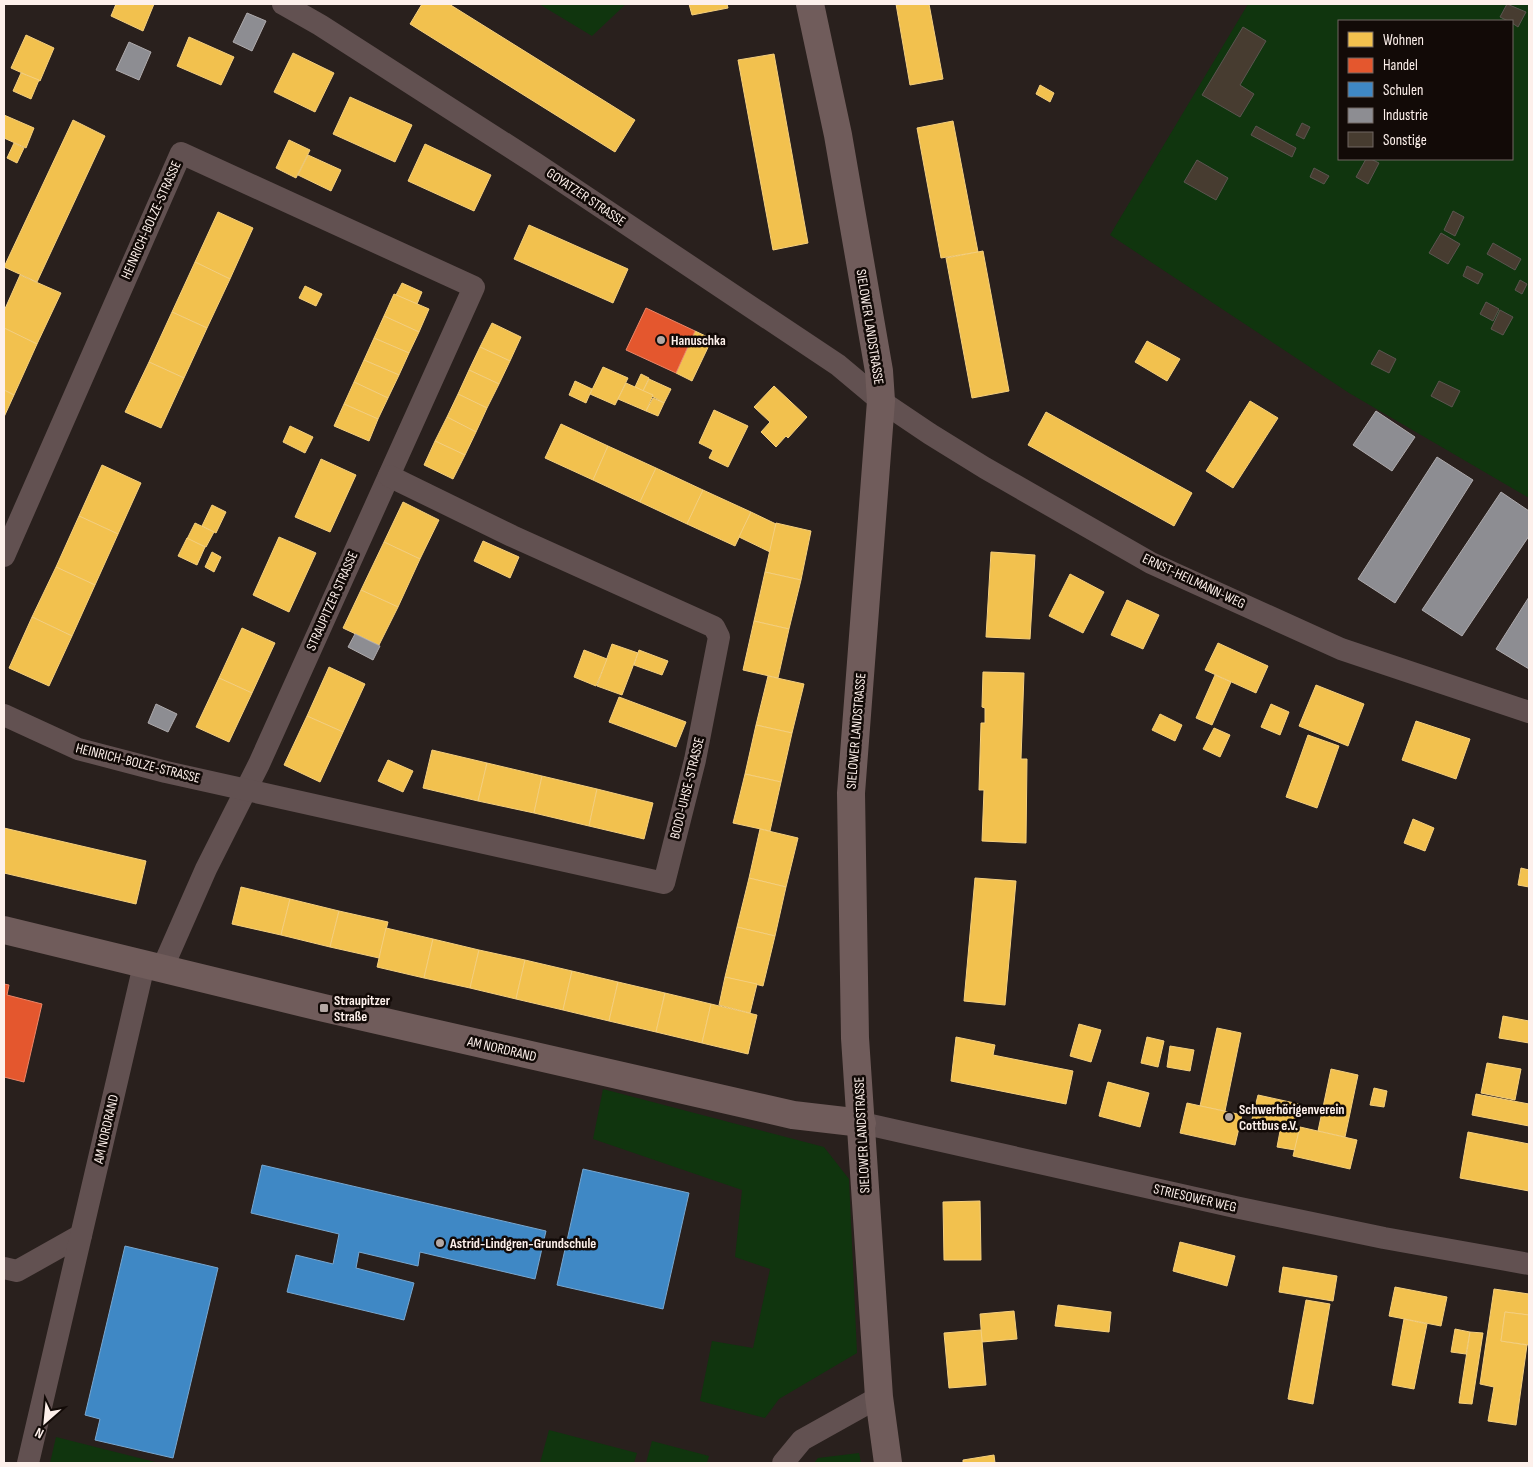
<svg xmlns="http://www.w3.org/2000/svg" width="1533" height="1467" font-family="'Sofia Sans Condensed',sans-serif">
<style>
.green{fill:#10350e;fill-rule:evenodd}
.homes{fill:#f2c14e;stroke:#f5cf7d}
.shops{fill:#e4572e;stroke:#ec8567}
.schools{fill:#3f88c5;stroke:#78a7d0}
.industry{fill:#8d8d92;stroke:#afabad}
.building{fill:#473c30;stroke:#5b5550}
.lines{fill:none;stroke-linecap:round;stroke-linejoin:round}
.street{stroke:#625151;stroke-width:22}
.secondary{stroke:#705c5b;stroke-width:28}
.poi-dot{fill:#b3a7a3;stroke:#120a07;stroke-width:2}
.labels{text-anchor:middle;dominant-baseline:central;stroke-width:5;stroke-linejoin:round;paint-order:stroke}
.street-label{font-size:14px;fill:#fdf0eb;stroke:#120a07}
.poi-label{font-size:14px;font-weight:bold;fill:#fdf0eb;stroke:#120a07;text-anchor:start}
</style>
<rect width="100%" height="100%" fill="#29201d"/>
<g class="green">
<polygon points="539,4 626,4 592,36"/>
<path d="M 1248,4 L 1529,4 L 1529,498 L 1349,393 L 1110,235 ZM 1339,21 L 1512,21 L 1512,159 L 1339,159 Z"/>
<polygon points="603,1089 824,1147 849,1179 857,1353 779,1399 765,1418 700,1401 712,1341 753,1348 770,1269 735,1257 742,1190 593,1139"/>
<polygon points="549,1430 637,1453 634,1463 540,1463"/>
<polygon points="56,1437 159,1463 50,1463"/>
<polygon points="652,1441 709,1456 707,1463 646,1463"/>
<polygon points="859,1453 861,1463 814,1463 818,1458"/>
</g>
<g class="homes">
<polygon points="116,4 154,4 143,31 111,16"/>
<polygon points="422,4 449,4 635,120 615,152 410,24"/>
<polygon points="689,4 727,4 728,8 692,15"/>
<polygon points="896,4 929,4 943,79 910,85"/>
<polygon points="26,35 54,48 40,81 11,68"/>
<polygon points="189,37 234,57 221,85 177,66"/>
<polygon points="293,53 334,73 315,112 274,92"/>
<polygon points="774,54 808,243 773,250 738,60"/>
<polygon points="21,73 39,80 31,99 13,91"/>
<polygon points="1040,85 1054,93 1050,102 1036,94"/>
<polygon points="350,97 412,125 395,162 333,134"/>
<polygon points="4,115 34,128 26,148 4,138"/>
<polygon points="73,120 105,136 37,282 4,267"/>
<polygon points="953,121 978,252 941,258 917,128"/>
<polygon points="289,140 310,150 296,178 276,168"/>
<polygon points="14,143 24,148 17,163 7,158"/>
<polygon points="425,144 491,175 474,211 408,181"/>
<polygon points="308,155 341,170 331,191 298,175"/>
<polygon points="218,212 253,228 230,279 195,262"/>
<polygon points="529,225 628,269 613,303 514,259"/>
<polygon points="983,251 1009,391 972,398 946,258"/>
<polygon points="195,262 230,279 207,328 172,312"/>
<polygon points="20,275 61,293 37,344 4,328 4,311"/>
<polygon points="402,283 422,292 417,304 396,295"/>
<polygon points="305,286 322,294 316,306 299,298"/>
<polygon points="394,294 429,309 419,332 384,316"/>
<polygon points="172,312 207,328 184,378 149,362"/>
<polygon points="384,316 419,332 409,353 374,338"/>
<polygon points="492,323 521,337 510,361 480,347"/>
<polygon points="4,328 37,344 14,395 4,390"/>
<polygon points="695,331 712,339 692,381 676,373"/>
<polygon points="374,338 409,353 399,375 364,360"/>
<polygon points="1147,341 1180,359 1167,381 1135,362"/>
<polygon points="480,347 510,361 499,384 469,370"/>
<polygon points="364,360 399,375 388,398 354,382"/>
<polygon points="149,362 184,378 161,428 125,412"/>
<polygon points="603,367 628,378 615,405 590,394"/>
<polygon points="469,370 499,384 487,408 458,394"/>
<polygon points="641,374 649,378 643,391 635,387"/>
<polygon points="649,379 671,389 664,403 643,391"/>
<polygon points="575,381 592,389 586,403 569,395"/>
<polygon points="354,382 388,398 378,419 344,404"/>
<polygon points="626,383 653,395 646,411 618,399"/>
<polygon points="774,386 807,417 788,438 786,436 776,447 761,432 770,422 754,407"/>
<polygon points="4,390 14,395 4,417"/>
<polygon points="458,394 487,408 476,432 447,417"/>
<polygon points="653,398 664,403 658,416 646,411"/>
<polygon points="1250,401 1278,418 1233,488 1206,471"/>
<polygon points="344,404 378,419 369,441 334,426"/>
<polygon points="714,410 748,426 728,467 709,458 713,450 699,443"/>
<polygon points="1046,412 1192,493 1174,526 1028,445"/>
<polygon points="447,417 476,432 465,455 435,441"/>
<polygon points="561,424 608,446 593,480 545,458"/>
<polygon points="290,426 313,437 305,453 283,442"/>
<polygon points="435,441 465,455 453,479 424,465"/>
<polygon points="608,446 656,468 640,502 593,480"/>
<polygon points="321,459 356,475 330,532 295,517"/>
<polygon points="102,465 141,483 118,534 79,516"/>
<polygon points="656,468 703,490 687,524 640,502"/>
<polygon points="703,490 751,512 735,546 687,524"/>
<polygon points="403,502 439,520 420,559 384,542"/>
<polygon points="212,505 226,512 216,533 202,526"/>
<polygon points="751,512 776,524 770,552 739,537"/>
<polygon points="79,516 118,534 95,585 56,567"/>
<polygon points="195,523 214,532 206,547 187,539"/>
<polygon points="776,523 811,531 801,580 765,572"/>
<polygon points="279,537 316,553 289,612 253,595"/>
<polygon points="187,538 205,547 197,565 178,556"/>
<polygon points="483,541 519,557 510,578 474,561"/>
<polygon points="384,542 420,559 398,607 361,590"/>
<polygon points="212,552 221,557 214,572 205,567"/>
<polygon points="991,552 1035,555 1030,639 986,637"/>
<polygon points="56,567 95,585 72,636 32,617"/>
<polygon points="765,572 801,580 789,629 754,621"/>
<polygon points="1070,574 1104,592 1083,633 1049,616"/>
<polygon points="361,590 398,607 379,645 343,628"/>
<polygon points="1127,600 1159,615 1143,649 1111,635"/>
<polygon points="32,617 72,636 49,686 9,668"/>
<polygon points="754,621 789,629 778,678 743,670"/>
<polygon points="242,628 275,643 252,693 219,678"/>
<polygon points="1218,643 1268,666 1256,693 1205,670"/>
<polygon points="612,644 638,653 622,695 597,686"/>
<polygon points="584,650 607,659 596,686 574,677"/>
<polygon points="639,650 668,661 662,675 634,665"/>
<polygon points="329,667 365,684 343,732 307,716"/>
<polygon points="983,672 1024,673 1021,759 1027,759 1026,843 982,841 984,790 979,790 981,723 985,723 985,708 982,707"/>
<polygon points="1215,675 1231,682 1212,725 1196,718"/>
<polygon points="768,676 804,684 792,733 756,725"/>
<polygon points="219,678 252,693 229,742 196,727"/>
<polygon points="1316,685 1364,704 1348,746 1299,726"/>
<polygon points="619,697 686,722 676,747 609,722"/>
<polygon points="1271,704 1289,712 1280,735 1261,727"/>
<polygon points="1160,714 1182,725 1175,741 1152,730"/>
<polygon points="307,716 343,732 320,782 284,765"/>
<polygon points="1416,721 1470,739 1456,779 1402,760"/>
<polygon points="756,725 792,733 781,782 745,774"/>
<polygon points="1214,728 1230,735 1220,757 1203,749"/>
<polygon points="1308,735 1339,746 1317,808 1286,797"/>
<polygon points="432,750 487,763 478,801 423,788"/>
<polygon points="388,760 413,771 403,792 378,781"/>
<polygon points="487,763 542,776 534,813 478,801"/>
<polygon points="745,774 781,782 770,831 733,823"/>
<polygon points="542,776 597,789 589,826 534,813"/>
<polygon points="597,789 653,803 644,839 589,826"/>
<polygon points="1413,819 1434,828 1425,851 1404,843"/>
<polygon points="4,828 146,861 136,904 4,873"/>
<polygon points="760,829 798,838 786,887 749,878"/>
<polygon points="1521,868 1529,870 1529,887 1518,885"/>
<polygon points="749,878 786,887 775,936 737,927"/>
<polygon points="975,878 1016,881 1005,1005 964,1001"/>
<polygon points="241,887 290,899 281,935 232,924"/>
<polygon points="290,899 339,911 330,947 281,935"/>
<polygon points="339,911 388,922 379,958 330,947"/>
<polygon points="737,927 775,936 763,986 725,977"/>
<polygon points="386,928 433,939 424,978 377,967"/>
<polygon points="433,939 479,950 470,988 424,978"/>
<polygon points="479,950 525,960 516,999 470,988"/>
<polygon points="525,960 572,971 563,1010 516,999"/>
<polygon points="572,971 618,982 609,1021 563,1010"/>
<polygon points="725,977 757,984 750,1013 719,1005"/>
<polygon points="618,982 665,993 656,1032 609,1021"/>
<polygon points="665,993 711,1004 702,1043 656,1032"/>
<polygon points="711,1004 757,1015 748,1054 702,1043"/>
<polygon points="1503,1016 1529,1021 1529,1043 1499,1038"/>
<polygon points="1079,1024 1101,1030 1091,1062 1070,1056"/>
<polygon points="1217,1028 1241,1033 1225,1111 1200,1106"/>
<polygon points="956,1037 995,1045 993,1055 1073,1071 1066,1104 951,1081"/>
<polygon points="1147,1037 1164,1041 1158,1067 1141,1063"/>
<polygon points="1170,1046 1194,1050 1190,1071 1167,1067"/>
<polygon points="1487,1063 1521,1069 1515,1100 1481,1093"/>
<polygon points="1331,1069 1358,1075 1345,1137 1318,1131"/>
<polygon points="1108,1082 1149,1093 1140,1127 1099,1116"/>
<polygon points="1374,1088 1387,1091 1384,1107 1370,1105"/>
<polygon points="1476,1094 1529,1104 1529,1126 1472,1115"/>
<polygon points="1258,1095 1299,1104 1294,1128 1252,1119"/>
<polygon points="1187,1103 1242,1115 1235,1145 1180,1133"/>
<polygon points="1281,1126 1299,1130 1295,1150 1277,1147"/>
<polygon points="1300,1127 1357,1140 1350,1169 1293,1156"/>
<polygon points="1468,1132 1529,1144 1529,1191 1460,1178"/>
<polygon points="980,1201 981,1260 944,1260 943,1202"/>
<polygon points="1180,1242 1235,1256 1227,1286 1173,1271"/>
<polygon points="1283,1267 1337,1276 1333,1301 1279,1292"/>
<polygon points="1395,1287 1447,1297 1441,1326 1389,1316"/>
<polygon points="1494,1289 1529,1294 1529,1315 1505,1312 1501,1341 1527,1345 1516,1425 1488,1421 1494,1387 1480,1384"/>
<polygon points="1306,1300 1330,1304 1313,1404 1288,1399"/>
<polygon points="1058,1305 1111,1312 1109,1332 1055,1326"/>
<polygon points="1014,1311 1017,1339 982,1342 980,1314"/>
<polygon points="1505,1312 1529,1315 1529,1345 1501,1341"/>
<polygon points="1404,1319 1427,1324 1414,1389 1392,1385"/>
<polygon points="1455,1329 1470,1332 1466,1354 1451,1352"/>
<polygon points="981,1330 986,1385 949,1388 944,1333"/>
<polygon points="1470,1332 1483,1333 1472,1404 1459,1403"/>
<polygon points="994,1455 995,1463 963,1463 963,1460"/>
</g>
<g class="shops">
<polygon points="646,308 695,331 676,373 626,350"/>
<polygon points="4,984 9,985 7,995 42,1004 24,1082 4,1077"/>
</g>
<g class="schools">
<polygon points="262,1165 546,1231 535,1279 420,1252 418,1266 359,1252 356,1268 414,1283 404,1320 287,1292 296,1255 333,1264 339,1234 251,1213"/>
<polygon points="583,1169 689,1193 663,1309 557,1285"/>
<polygon points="125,1246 218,1268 173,1458 95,1440 100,1419 85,1415"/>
</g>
<g class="industry">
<polygon points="247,13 266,21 252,51 233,42"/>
<polygon points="129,42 151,52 139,80 116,70"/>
<polygon points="1376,411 1415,437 1392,471 1353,445"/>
<polygon points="1437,457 1473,480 1395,603 1358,579"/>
<polygon points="1501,492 1529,511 1529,536 1462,636 1422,610"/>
<polygon points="1529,597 1529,669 1496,649"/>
<polygon points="355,634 380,646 373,660 348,647"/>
<polygon points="156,704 177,714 168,732 148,723"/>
</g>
<g class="building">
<polygon points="1507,4 1526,12 1518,27 1512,23 1512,21 1508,21 1500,17"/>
<polygon points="1243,27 1266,41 1240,85 1254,94 1240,117 1202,95"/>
<polygon points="1302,123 1310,127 1304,139 1296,135"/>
<polygon points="1256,126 1296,148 1292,157 1251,135"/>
<polygon points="1366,159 1371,159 1379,163 1368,184 1356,177"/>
<polygon points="1197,160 1228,178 1216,200 1184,182"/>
<polygon points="1314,168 1329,176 1324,184 1310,177"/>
<polygon points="1453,211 1464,217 1455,236 1444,230"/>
<polygon points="1441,233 1460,244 1448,264 1429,253"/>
<polygon points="1493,243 1521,259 1515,270 1487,254"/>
<polygon points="1467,266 1483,274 1478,284 1463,276"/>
<polygon points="1520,280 1527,284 1522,294 1515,290"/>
<polygon points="1486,302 1499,309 1493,321 1480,314"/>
<polygon points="1500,310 1513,317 1503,335 1491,329"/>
<polygon points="1379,350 1396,359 1389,373 1371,364"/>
<polygon points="1439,381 1460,391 1452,407 1431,396"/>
</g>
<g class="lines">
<g class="street">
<polyline points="283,4 320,25 535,163 838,365 881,401 930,434 985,468 1151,563 1341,649 1529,712"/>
<polyline points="4,556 181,153 474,287 259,764 206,869 162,969"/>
<polyline points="4,715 78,749 166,772 664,883 695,760 719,637 714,627 512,536 389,476"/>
<polyline points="862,1123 1235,1207 1384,1238 1529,1264"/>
<polyline points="4,1268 17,1271 81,1235"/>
<polyline points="28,1463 144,965"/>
<polyline points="783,1463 802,1440 879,1397"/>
</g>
<g class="secondary">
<polyline points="810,4 838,135 879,371 881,401 851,793 855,1038 879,1397 888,1463"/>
<polyline points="4,930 324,1008 793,1115 862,1123"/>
</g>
</g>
<g class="poi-dot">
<circle cx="661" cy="340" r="5"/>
<rect x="319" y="1003" width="10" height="10" rx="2.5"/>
<circle cx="1229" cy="1117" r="5"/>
<circle cx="440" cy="1243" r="5"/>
</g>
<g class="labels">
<g class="street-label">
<text transform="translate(586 197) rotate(34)">GOYATZER STRASSE</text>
<text transform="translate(151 220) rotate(-66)">HEINRICH-BOLZE-STRASSE</text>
<text transform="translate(870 327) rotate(81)">SIELOWER LANDSTRASSE</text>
<text transform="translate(1194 581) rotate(25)">ERNST-HEILMANN-WEG</text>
<text transform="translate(332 601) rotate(-66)">STRAUPITZER STRASSE</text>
<text transform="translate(856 731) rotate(-85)">SIELOWER LANDSTRASSE</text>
<text transform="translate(138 763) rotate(14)">HEINRICH-BOLZE-STRASSE</text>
<text transform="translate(687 788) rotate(-76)">BODO-UHSE-STRASSE</text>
<text transform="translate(502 1049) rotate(13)">AM NORDRAND</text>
<text transform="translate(106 1129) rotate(-77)">AM NORDRAND</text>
<text transform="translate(862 1135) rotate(-93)">SIELOWER LANDSTRASSE</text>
<text transform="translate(1195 1198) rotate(13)">STRIESOWER WEG</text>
</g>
<g class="poi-label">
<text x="671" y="340">Hanuschka</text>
<text x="334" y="1000">Straupitzer<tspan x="334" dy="16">Straße</tspan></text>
<text x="1239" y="1109">Schwerhörigenverein<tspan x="1239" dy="16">Cottbus e.V.</tspan></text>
<text x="450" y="1243">Astrid-Lindgren-Grundschule</text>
</g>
</g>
<rect width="1533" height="1467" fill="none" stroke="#fdf0eb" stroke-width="10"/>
<rect x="1338" y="20" width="175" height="140" fill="#120a07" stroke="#706662"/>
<rect x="1348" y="32" width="25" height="15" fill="#f2c14e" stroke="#706662"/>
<text x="1383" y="45" font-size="15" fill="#fdf0eb">Wohnen</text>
<rect x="1348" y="58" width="25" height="15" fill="#e4572e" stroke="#706662"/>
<text x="1383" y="70" font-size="15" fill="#fdf0eb">Handel</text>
<rect x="1348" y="82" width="25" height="15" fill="#3f88c5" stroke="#706662"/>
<text x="1383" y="95" font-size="15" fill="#fdf0eb">Schulen</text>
<rect x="1348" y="108" width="25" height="15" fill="#8d8d92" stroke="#706662"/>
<text x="1383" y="120" font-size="15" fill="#fdf0eb">Industrie</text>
<rect x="1348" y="132" width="25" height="15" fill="#473c30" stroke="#706662"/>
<text x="1383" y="145" font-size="15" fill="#fdf0eb">Sonstige</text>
<g transform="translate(45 1422) rotate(207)" stroke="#120a07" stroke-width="4" paint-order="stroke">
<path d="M0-4L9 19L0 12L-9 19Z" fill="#fdf0eb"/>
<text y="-8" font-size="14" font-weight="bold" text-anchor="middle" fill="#fdf0eb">N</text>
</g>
</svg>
